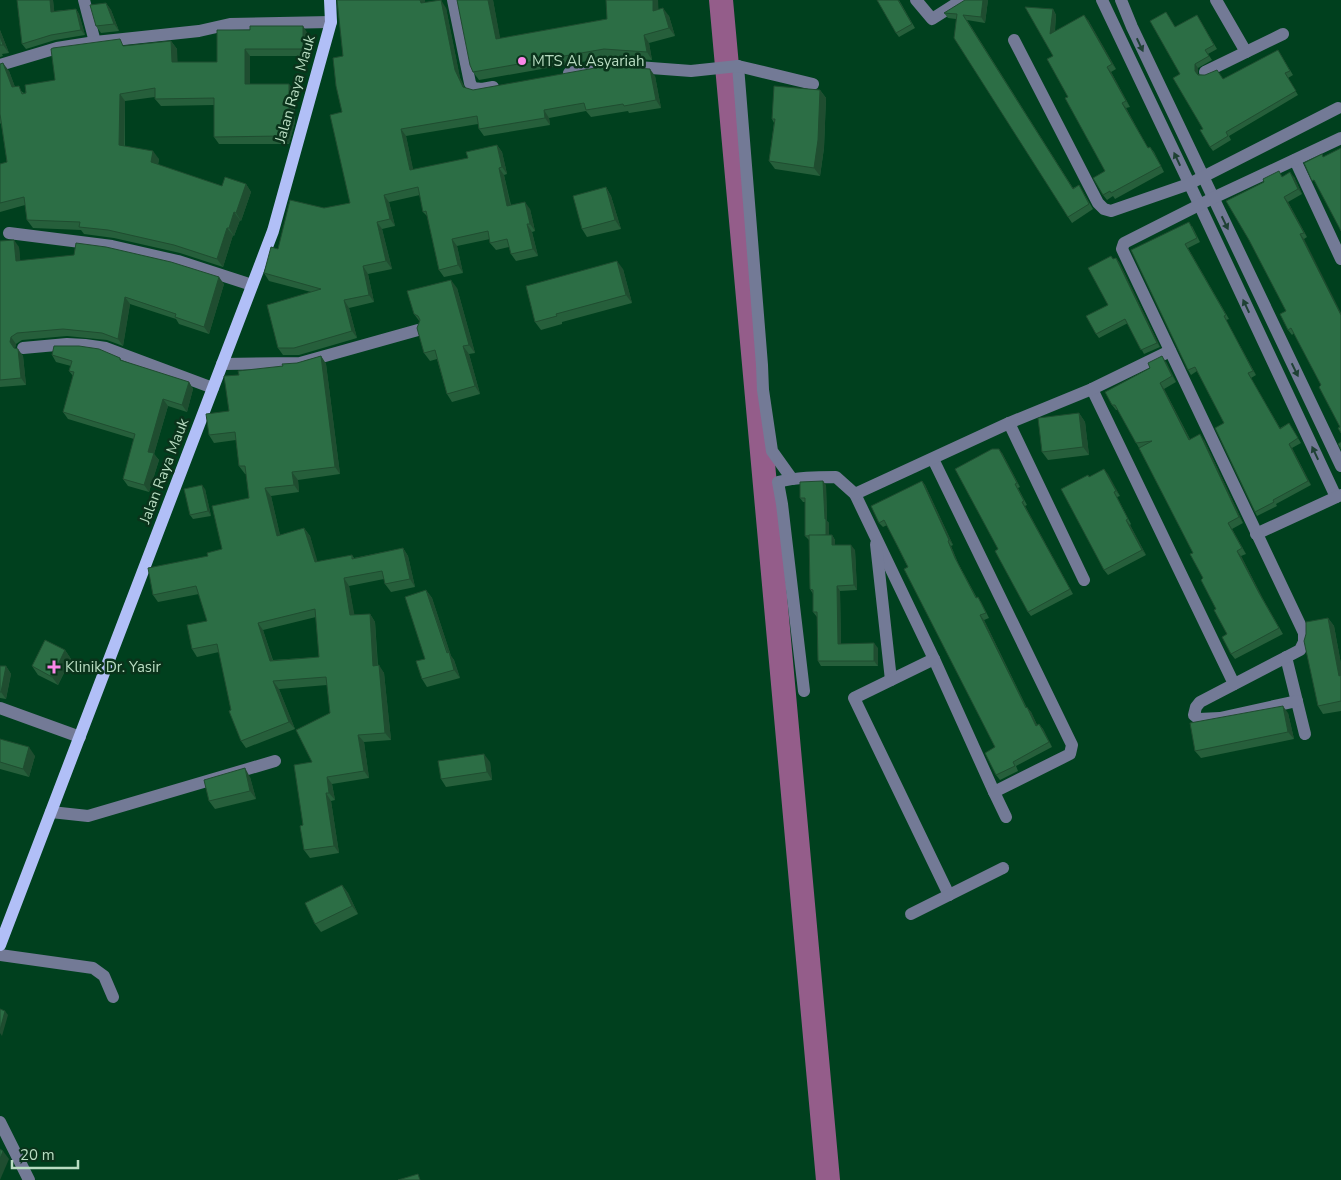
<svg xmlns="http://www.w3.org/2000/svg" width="1341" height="1180" font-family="'Nunito Sans',sans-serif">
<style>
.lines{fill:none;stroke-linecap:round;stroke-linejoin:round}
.canal{stroke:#945d8a;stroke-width:24}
.minor{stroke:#737a96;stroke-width:12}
.major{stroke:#b1bff7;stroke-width:12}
.wall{fill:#265f3b;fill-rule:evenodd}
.shaded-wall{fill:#1f4d30}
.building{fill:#2c6e45;stroke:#1f4d30;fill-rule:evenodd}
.oneway{fill:#1f4134}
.poi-dot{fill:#fa87e8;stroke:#0a331b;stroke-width:2}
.labels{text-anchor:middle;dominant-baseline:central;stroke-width:5;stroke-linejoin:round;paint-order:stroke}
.poi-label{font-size:15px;fill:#b8dcc1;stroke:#0a331b;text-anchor:start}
.street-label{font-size:15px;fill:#b8dcc1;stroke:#0a331b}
</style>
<rect width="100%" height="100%" fill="#00401e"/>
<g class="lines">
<polyline class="canal" points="721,0 828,1180"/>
<g class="minor">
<polyline points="84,0 95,42"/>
<polyline points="453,0 470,83 473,88 482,89 493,87"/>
<polyline points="916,0 932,19 962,0"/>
<polyline points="1102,0 1199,204 1336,497"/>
<polyline points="1121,0 1132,27 1341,466"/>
<polyline points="1216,0 1246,52"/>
<polyline points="1014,40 1098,203 1104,209 1111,211 1189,184 1338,108"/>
<polyline points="0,65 57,48 95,42 199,31 230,24 331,22"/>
<polyline points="738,66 762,365 763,390 772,451 792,479"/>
<polyline points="1205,72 1283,34"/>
<polyline points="569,73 611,65 691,71 738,66 813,84"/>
<polyline points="1295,160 1341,259"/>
<polyline points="9,233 112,246 178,261 252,285"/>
<polyline points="23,348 67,344 85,345 106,348 213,388"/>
<polyline points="222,364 300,363 418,330"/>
<polyline points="1092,389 1234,684"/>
<polyline points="1009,423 1084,580"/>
<polyline points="855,494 934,659 994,792 1070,754 1072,745 933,459"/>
<polyline points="1256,534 1341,495"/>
<polyline points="876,544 891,680"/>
<polyline points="1286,657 1305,734"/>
<polyline points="934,659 854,698 949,895"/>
<path d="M 804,691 L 782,504 L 778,482 C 797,477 816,477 836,477 L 855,494 L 1009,423 L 1092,389 L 1170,351"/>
<polyline points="1297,701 1220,718 1199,719 1194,715 1196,707 1200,702 1300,650 1304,642 1304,633 1122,249 1124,243 1213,198 1341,138"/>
<polyline points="0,708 80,737"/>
<polyline points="994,792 1006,817"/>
<polyline points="51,812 88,816 275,761"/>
<polyline points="911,914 1003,868"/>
<polyline points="0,955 93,968 104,976 113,997"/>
<polyline points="0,1122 29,1180"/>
</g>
<polyline class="major" points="0,945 273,231 331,22 330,0"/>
</g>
<g class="wall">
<polygon points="17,0 53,0 54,11 76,9 79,14 85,35 55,40 26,49 22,44"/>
<polygon points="337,0 425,0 425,2 446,8 460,78 465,88 473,90 655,76 661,108 629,113 628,111 591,117 586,111 549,118 550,125 484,136 479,129 478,124 406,136 413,170 468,158 497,145 502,152 507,174 504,175 511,205 530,209 535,231 532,232 538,256 516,261 511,254 509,247 496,250 490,243 490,239 457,246 463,273 444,277 439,270 427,216 423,212 420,195 389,202 395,226 382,229 392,269 368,274 374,302 349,308 357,338 299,355 283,355 278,348 311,292 269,281 264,273 278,249 324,208 350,203 342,112 343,56"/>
<polygon points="457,0 493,0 500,39 659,9 669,16 675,36 649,43 652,60 610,57 479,80 473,72"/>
<polygon points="899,0 915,28 899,37 896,33"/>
<polygon points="988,0 985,23 967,20 1073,188 1079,185 1093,209 1072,223 1068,217 956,19 948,18 944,13"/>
<polygon points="106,3 111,10 119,31 101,33 96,26"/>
<polygon points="1053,9 1056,15 1055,31 1088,20 1116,69 1111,72 1130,107 1126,108 1148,148 1150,147 1154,152 1164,172 1115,199 1113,196 1107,200 1103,195 1105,171 1068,97 1053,56"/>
<polygon points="1166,12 1175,27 1197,15 1217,49 1208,54 1212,60 1198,68 1198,74 1223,79 1278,50 1293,75 1288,78 1298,95 1229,136 1231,140 1213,151 1210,147 1180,74"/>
<polygon points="0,30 9,53 2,54 3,56 0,57"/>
<polygon points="217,30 308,34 308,56 250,56 250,84 295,91 295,122 289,144 219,144 214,137 214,105 161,106 155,99 155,97 125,101 125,146 159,159 158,165 222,186 246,184 251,192 241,221 240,220 234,236 233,235 223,267 180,253 114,238 84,234 81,230 33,228 27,220 25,205 0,212 0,164 7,162 1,123 0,124 0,64 9,71 15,87 24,93 55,80 125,46 171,41 177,49 177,62 217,62"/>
<polygon points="820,90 826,98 824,148 820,176 775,169 769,161 774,123 772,119"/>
<polygon points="1283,176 1294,177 1302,194 1288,202 1307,237 1304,239 1340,427 1321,385 1294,333 1292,335 1288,330 1286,311 1264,182"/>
<polygon points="606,187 611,196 621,229 587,237 582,229"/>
<polygon points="1192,226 1200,242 1188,248 1229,319 1226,320 1256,375 1251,378 1280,428 1289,423 1301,443 1292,448 1311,485 1276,504 1277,506 1257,516 1255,512 1224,423 1197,371 1191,375 1188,370 1131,250"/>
<polygon points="0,241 19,247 20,261 224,284 209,334 179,324 176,319 130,304 123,346 107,340 67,336 22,340 16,344 15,348 23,356 26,385 0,387"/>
<polygon points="1116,258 1119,262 1160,347 1144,354 1128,323 1099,338 1096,334 1108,305 1113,259"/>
<polygon points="623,269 632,303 562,322 562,324 541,330 535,322"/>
<polygon points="457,288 475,353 469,354 480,394 452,402 447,394 437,359 430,361 424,353 420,322 414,314"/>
<polygon points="52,355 120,358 123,362 189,382 193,389 187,412 168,406 154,454 159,460 149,492 128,486 123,479 134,439 68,419 63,412 73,376 69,371 71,366 56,362"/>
<path d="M 321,356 L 326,364 L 340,474 L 298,480 L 299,492 L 271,496 L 280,535 L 304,528 L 310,536 L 317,562 L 352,555 L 354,558 L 403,548 L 408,556 L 415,587 L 391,592 L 385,584 L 384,579 L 349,586 L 354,615 L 370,614 L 375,622 L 378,665 L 384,673 L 391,740 L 364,742 L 369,778 L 332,784 L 335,800 L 331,801 L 339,853 L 310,858 L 304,850 L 303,825 L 312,762 L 330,713 L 327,685 L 279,689 L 295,729 L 246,748 L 241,741 L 231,710 L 219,652 L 197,657 L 192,649 L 207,621 L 199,594 L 158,602 L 153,595 L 208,556 L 222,549 L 249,498 L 246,474 L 245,474 L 239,466 L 236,440 L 214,443 L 209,435 L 229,411 L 239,375 L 297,363 ZM 316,617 L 319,657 L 273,660 L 263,630 Z"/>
<polygon points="1166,362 1176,382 1164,389 1190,439 1204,440 1243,523 1232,529 1246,554 1241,556 1263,599 1283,634 1235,659 1231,654 1227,634 1203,578 1193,553 1139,448 1118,410 1116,410 1112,405"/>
<polygon points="1079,413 1085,422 1089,455 1048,460 1042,452"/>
<polygon points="1002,453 1020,487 1018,488 1027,505 1025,506 1073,594 1031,616 1028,612 998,549"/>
<polygon points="1104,469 1120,496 1117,497 1131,524 1130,525 1146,555 1108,575 1104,570 1088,475 1090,477"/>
<polygon points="922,481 925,485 953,545 951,546 958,563 977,598 981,602 989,618 984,620 1027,708 1031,712 1037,725 1039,724 1043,729 1052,747 1016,766 1018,771 1000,780 996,775 995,747 908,567 887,525 883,527 879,523"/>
<polygon points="826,485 827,521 829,523 829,535 832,535 835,540 835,545 855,550 857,590 840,591 841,644 878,648 878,666 821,666 818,661 817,617 813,612 813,594 810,589 809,540 805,536 805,502 803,502 800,498"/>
<polygon points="205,489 211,516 193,519 190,515"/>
<polygon points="426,590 432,598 451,656 454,660 460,678 427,687 422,679 425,659"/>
<polygon points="1328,618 1334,626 1341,664 1341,711 1323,714 1318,706"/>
<polygon points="65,650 71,659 58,685 38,675 32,666"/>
<polygon points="0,666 6,666 11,674 6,699 0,698"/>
<polygon points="1288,713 1294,739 1201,758 1195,751"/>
<polygon points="0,739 35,756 29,777 0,769"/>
<polygon points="490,762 492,780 446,787 441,779"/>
<polygon points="250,777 256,799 215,809 209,801"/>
<polygon points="342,885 348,893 358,914 321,932 315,924"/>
</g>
<g class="shaded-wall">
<polygon points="50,0 53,0 55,17 51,12"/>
<polygon points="420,0 425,0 426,10 421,3"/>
<polygon points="441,0 446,8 460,78 468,94 463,87 455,70"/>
<polygon points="488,0 493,0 502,48 496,39"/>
<polygon points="653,0 658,0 659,19 653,11"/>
<polygon points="983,0 988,0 985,23 981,17"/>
<polygon points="106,3 111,10 119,31 114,24"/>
<polygon points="663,8 669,16 675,36 669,28"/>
<polygon points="76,9 79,14 85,35 81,30"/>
<polygon points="1053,9 1056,15 1054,39 1050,34"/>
<polygon points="1084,15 1088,20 1116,69 1112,64"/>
<polygon points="303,26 308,34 308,56 303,49"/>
<polygon points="0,30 9,53 3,45 0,36"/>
<polygon points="644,35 649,43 652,60 647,52"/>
<polygon points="171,41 177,49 178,69 172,62"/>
<polygon points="245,49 250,56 250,92 245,84"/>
<polygon points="3,63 9,71 18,95 12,87"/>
<polygon points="1195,64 1198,68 1198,75 1195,71"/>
<polygon points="1107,67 1111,72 1130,107 1126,101"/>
<polygon points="650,69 655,76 661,108 656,100"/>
<polygon points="289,84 295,91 295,122 289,144 283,136"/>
<polygon points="820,90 826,98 824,148 820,176 814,168"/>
<polygon points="120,94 125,101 124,153 119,145"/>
<polygon points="1122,103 1126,108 1151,154 1148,148"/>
<polygon points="544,110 549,118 550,125 545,118"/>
<polygon points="401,129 406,136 415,178 410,170"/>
<polygon points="497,145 502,152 507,174 502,167"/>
<polygon points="153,151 159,159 157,170 151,162"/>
<polygon points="499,168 504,175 512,213 507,206"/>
<polygon points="1290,172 1294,177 1302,194 1298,189"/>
<polygon points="246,184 251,192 241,221 236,213"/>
<polygon points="606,187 611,196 621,229 615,220"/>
<polygon points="384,195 389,202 395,226 390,219"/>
<polygon points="1284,197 1288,202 1307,237 1304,233"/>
<polygon points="525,202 530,209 535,231 530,224"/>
<polygon points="234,212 240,220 234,236 229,228"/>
<polygon points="377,222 382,229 392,269 386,261"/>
<polygon points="527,224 532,232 538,256 533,249"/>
<polygon points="227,228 233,235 223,267 217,259"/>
<polygon points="1300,234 1304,239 1341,313 1341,315"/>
<polygon points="452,239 457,246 463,273 458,265"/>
<polygon points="14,240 19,247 21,268 16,261"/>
<polygon points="1116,258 1119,262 1160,347 1157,343"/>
<polygon points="617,261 623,269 632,303 626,295"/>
<polygon points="363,266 368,274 374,302 369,295"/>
<polygon points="219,277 224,284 209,334 204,327"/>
<polygon points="451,280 457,288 475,353 469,345"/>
<polygon points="125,297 130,304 123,346 118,339"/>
<polygon points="344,300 349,308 357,338 352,331"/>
<polygon points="1224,316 1226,320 1256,375 1253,371"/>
<polygon points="11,337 16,344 15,349 10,342"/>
<polygon points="463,346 469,354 480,394 475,386"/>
<polygon points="18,349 23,356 26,385 21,378"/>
<polygon points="321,356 326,364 340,474 335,467"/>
<polygon points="1162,356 1166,362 1176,382 1172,376"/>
<polygon points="189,382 193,389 187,412 182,405"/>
<polygon points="1160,383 1164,389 1193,446 1189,440"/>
<polygon points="163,399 168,406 154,454 159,460 149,492 144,485 148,452"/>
<polygon points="1079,413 1085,422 1089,455 1083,447"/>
<polygon points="1200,434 1204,440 1243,523 1239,517"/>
<polygon points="1289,444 1292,448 1311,485 1308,481"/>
<polygon points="999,449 1002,453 1020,487 1017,483"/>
<polygon points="1104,469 1108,474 1120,496 1116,491"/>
<polygon points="292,472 298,480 299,492 294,485"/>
<polygon points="823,481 826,485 827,521 829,523 829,540 826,536"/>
<polygon points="922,481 925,485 953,545 949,540"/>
<polygon points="202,485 205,489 211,516 208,511"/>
<polygon points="265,488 271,496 282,544 277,536"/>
<polygon points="1022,502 1025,506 1073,594 1070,589"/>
<polygon points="1126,520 1130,525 1146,555 1142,550"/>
<polygon points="1228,523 1232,529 1246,554 1242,548"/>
<polygon points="304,528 310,536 320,570 315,562"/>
<polygon points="832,535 835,540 835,550 832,545"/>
<polygon points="948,541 951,546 958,563 979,603 976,598 955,558"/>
<polygon points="851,545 855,550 857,590 854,585"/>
<polygon points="403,548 408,556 415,587 410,579"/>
<polygon points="1237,551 1241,556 1263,599 1283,634 1259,593"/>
<polygon points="344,578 349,586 356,623 350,615"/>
<polygon points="837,586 840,591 841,649 838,644"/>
<polygon points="426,590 432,598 451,656 454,660 460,678 454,670"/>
<polygon points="370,614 375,622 378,673 373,666"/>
<polygon points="980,615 984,620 1029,713 1026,708"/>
<polygon points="1328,618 1334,626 1341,664 1341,679 1339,676"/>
<polygon points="258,623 263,630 275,668 270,661"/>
<polygon points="874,643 878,648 878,666 874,661"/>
<polygon points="65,650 71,659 58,685 52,677"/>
<polygon points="379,665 384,673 391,740 385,733"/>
<polygon points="6,666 11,674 6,699 1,692"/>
<polygon points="273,681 279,689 295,729 289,722"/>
<polygon points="1283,706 1288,713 1294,739 1288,732"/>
<polygon points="1027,707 1031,712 1040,731 1036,726"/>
<polygon points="1039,724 1043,729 1052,747 1049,742"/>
<polygon points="358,735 364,742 369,778 364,771"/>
<polygon points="29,747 35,756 29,777 23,769"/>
<polygon points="484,754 490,762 492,780 487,772"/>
<polygon points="245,768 250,777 256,799 250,791"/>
<polygon points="327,777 332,784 335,800 329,793"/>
<polygon points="326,793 331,801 339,853 334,846"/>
<polygon points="342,885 348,893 358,914 352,906"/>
<polygon points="5,1011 8,1015 2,1036 0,1033 0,1030"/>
<polygon points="3,1151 9,1159 0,1180 0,1159"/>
</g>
<g class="building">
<polygon points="17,0 50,0 51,12 76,9 81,30 51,35 22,44"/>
<polygon points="337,0 420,0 421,3 441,0 455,70 463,87 473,90 606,66 650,69 656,100 624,106 623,104 586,110 584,103 544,110 545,118 479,129 477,116 401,129 410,170 468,158 466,152 497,145 502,167 499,168 507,206 525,202 530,224 527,224 533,249 511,254 507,239 490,243 488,231 452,239 458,265 439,270 426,211 423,212 418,187 384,195 390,219 377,222 386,261 363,266 369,295 344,300 352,331 294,348 278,348 267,305 321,289 264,273 271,247 278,249 290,200 324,208 350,203 330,115 342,112 336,86 333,58 343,56"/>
<polygon points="457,0 488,0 496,39 607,19 606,0 653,0 653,11 663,8 669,28 644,35 647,52 604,49 473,72 470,65"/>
<polygon points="877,0 898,0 912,24 896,33"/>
<polygon points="965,0 983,0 981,17 963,15 1073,189 1079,185 1089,204 1068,217 954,38 957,14 944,13"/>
<polygon points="106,3 114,24 96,26 90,5"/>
<polygon points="1025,7 1053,9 1050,34 1084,15 1112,64 1107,67 1126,101 1122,103 1148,148 1150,147 1161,166 1111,193 1110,191 1103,195 1093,178 1105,171 1065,98 1068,97 1047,59 1053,56"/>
<polygon points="1166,12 1175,27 1197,15 1214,45 1205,50 1209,56 1195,64 1195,71 1198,75 1205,75 1217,70 1223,79 1278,50 1290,71 1285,73 1296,91 1226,132 1228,136 1210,147 1200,130 1203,129 1173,78 1180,74 1150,21"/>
<polygon points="250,26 303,26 303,49 245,49 245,84 289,84 289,114 283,136 214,137 214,98 155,99 155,88 120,94 119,145 153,151 151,162 222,186 225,177 246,184 236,213 234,212 229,228 227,228 217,259 174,245 108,230 79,227 80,222 27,220 24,197 0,203 0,164 7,162 0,114 0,64 3,63 12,87 19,86 22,94 26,93 25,85 55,80 51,49 53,48 120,39 123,46 171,41 172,62 217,62 217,30 250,30"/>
<polygon points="0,36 3,45 0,45"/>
<polygon points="774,86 820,90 818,140 814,168 769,161 775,119 772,119"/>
<polygon points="1341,148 1341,231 1314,180 1312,181 1304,163 1322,154 1323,157"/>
<polygon points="1279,171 1282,177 1290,172 1298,189 1284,197 1304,233 1300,234 1341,315 1341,433 1338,428 1340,427 1319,387 1321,385 1291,328 1288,330 1280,314 1286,311 1249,240 1226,201 1264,182 1263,179"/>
<polygon points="606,187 615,220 582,229 573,196"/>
<polygon points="1189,222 1197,238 1185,244 1226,315 1224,316 1253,371 1248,373 1280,429 1289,423 1298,438 1289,444 1308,481 1273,500 1274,502 1255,512 1215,428 1224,423 1195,367 1188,370 1131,250"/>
<polygon points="14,240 16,261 74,255 76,243 106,247 171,262 219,277 204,327 175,317 176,314 125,297 118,339 102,333 63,329 17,333 11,337 10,342 14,348 18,349 21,378 0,380 0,241"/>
<polygon points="1111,256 1113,259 1116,258 1157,343 1141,350 1125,319 1096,334 1086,316 1108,305 1088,268"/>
<polygon points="617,261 626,295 556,314 557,316 535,322 526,286"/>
<polygon points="451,280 469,345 463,346 475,386 447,394 435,350 424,353 417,328 420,320 418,316 414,314 407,291"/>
<polygon points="54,346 79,346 99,349 120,358 120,360 189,382 182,405 163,399 148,452 154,453 144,485 123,479 135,434 63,412 74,372 69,371 72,361 52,355"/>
<path d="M 321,356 L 335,467 L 292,472 L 294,485 L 265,488 L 277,536 L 304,528 L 315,562 L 352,555 L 352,559 L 403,548 L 410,579 L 385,584 L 382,571 L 344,578 L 350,615 L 370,614 L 373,666 L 379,665 L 385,733 L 358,735 L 364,771 L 327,777 L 329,793 L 326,793 L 334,846 L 304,850 L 300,826 L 303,825 L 294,765 L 312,762 L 296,730 L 330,713 L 326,677 L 273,681 L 289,722 L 241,741 L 229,711 L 231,710 L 217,644 L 192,649 L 187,625 L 207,621 L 196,586 L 153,595 L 148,568 L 208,556 L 207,553 L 222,549 L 212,506 L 249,498 L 245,466 L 239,466 L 235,432 L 209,435 L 206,414 L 229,411 L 224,376 L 239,375 L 238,371 L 283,366 L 282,364 L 297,363 ZM 315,609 L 319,657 L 270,661 L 258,623 Z"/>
<polygon points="1162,356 1172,376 1160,383 1189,440 1200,434 1239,517 1228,523 1242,548 1237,551 1259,593 1279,628 1231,654 1222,637 1227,634 1214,610 1216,609 1201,580 1203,578 1190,554 1193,553 1139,448 1152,441 1136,443 1115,405 1112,405 1105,392 1150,368 1148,363"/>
<polygon points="1079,413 1083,447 1042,452 1038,418"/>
<polygon points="1341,442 1341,449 1338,444"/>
<polygon points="992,449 999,449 1017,483 1015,484 1024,501 1022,502 1070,589 1028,612 995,551 998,549 955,469"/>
<polygon points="1104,469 1116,491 1114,492 1128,519 1126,520 1142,550 1104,570 1061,489 1088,475 1089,477"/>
<polygon points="823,481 825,519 826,519 826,535 805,536 805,498 800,498 800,482"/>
<polygon points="922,481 949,540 948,541 955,558 976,598 978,597 986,613 980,615 1026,708 1027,707 1036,726 1039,724 1049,742 1013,762 1015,766 996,775 985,753 995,747 904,569 908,567 898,547 884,520 879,523 871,506"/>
<polygon points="202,485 208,511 190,515 184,489"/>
<polygon points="809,535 832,535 832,545 851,545 854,585 837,586 838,644 874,643 874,661 818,661 817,612 813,612 813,590 810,589"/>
<polygon points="426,590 447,653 449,652 454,670 422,679 416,661 425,659 405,597"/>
<polygon points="1328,618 1339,676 1341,675 1341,701 1318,706 1304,641 1306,634 1306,622"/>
<polygon points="45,640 65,650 52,677 32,666"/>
<polygon points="0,666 6,666 1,692 0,692"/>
<polygon points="1283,706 1288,732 1195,751 1190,723"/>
<polygon points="0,739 29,747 23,769 0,762"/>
<polygon points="484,754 487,772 441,779 438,761"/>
<polygon points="245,768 250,791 209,801 204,780"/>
<polygon points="342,885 352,906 315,924 305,903"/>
<polygon points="0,1009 5,1011 0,1030"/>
<polygon points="0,1149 3,1151 0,1159"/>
<polygon points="418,1174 420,1180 398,1180"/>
</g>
<defs><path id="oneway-solid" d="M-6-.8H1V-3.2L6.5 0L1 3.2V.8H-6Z" transform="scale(1.25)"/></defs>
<g class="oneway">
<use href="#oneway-solid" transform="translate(1140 45) rotate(65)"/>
<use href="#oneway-solid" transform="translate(1177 159) rotate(-115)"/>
<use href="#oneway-solid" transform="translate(1225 223) rotate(64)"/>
<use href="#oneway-solid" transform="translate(1246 306) rotate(-115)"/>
<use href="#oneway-solid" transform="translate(1295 370) rotate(64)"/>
<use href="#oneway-solid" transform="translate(1315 453) rotate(-115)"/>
</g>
<g class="poi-dot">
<circle cx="522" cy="61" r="5"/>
<path d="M51.5 659.5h5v5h5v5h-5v5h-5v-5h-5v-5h5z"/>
</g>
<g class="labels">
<g class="poi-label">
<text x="532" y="61">MTS Al Asyariah</text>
<text x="65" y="667">Klinik Dr. Yasir</text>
</g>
<g class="street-label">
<text transform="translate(295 89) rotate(-74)">Jalan Raya Mauk</text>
<text transform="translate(164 471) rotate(-69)">Jalan Raya Mauk</text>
</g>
</g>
<path d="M12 1160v8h66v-8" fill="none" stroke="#b8dcc1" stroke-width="2.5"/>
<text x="20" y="1160" font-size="15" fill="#b8dcc1" stroke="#0a331b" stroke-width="4" paint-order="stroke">20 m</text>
</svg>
